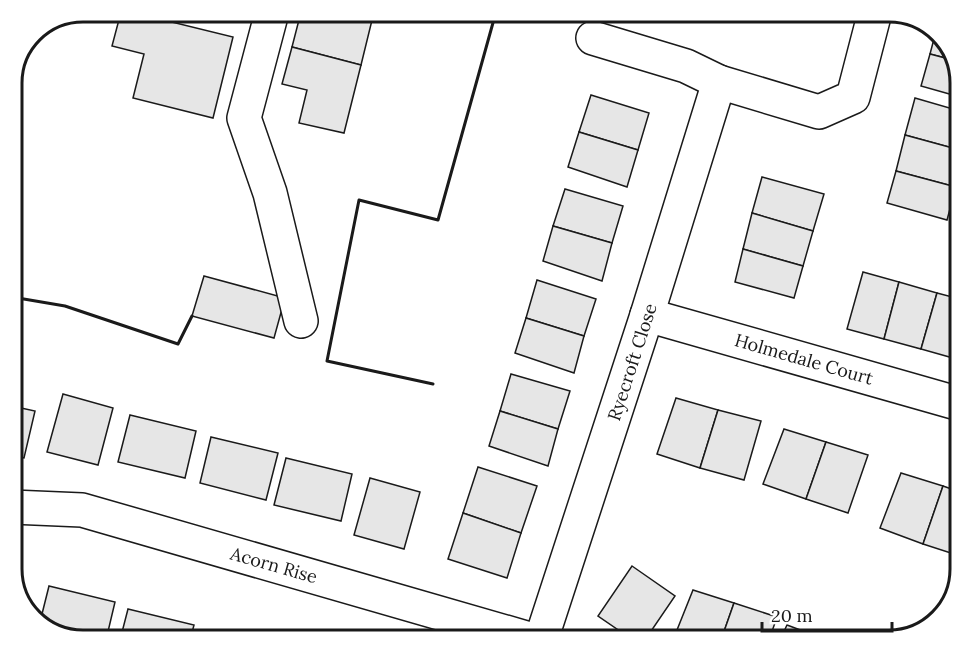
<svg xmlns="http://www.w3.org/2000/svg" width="972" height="652" font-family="Lora,serif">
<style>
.building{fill:#e6e6e6;stroke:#1a1a1a;stroke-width:1.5}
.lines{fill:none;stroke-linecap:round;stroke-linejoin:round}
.minor-casing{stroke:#1a1a1a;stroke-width:36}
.minor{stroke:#fff;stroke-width:33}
.wall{stroke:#1a1a1a;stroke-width:3}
.labels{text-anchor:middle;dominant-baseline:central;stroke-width:4.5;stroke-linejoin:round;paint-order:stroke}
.street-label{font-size:18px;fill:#1a1a1a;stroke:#fff}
.rim{fill:none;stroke:#1a1a1a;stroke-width:3}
</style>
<rect width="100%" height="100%" fill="#fff"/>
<g class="building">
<polygon points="121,12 131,12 233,37 213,118 133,98 144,54 112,46"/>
<polygon points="301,12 358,12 373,16 361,65 292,47"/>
<polygon points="935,35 949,59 930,54"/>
<polygon points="292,47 361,65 344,133 299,123 307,90 282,84"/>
<polygon points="930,54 949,59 960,79 960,97 921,86"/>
<polygon points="591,95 649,113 638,150 579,132"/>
<polygon points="915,98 960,111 960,150 905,135"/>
<polygon points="579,132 638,150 627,187 568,167"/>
<polygon points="905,135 960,150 960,173 956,187 896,171"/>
<polygon points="896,171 956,187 947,220 887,203"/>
<polygon points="762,177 824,194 813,231 752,213"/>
<polygon points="565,189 623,206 612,243 553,226"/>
<polygon points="752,213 813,231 803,266 743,249"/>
<polygon points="553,226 612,243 602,281 543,261"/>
<polygon points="743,249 803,266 794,298 735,282"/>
<polygon points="863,272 899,282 884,339 847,329"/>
<polygon points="204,276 285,298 274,338 192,316"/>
<polygon points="537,280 596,299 584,336 526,318"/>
<polygon points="899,282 937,293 921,349 884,339"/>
<polygon points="937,293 960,299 960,332 953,358 921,349"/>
<polygon points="526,318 584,336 574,373 515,353"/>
<polygon points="511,374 570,391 558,429 500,411"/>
<polygon points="63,394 113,408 98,465 47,452"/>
<polygon points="676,398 718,410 700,468 657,454"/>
<polygon points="12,406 35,411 24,458 12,456"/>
<polygon points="718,410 761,421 744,480 700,468"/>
<polygon points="500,411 558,429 548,466 489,446"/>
<polygon points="130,415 196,431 185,478 118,462"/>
<polygon points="784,429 826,442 806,499 763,484"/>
<polygon points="211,437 278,453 266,500 200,483"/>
<polygon points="826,442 868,455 848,513 806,499"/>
<polygon points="286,458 352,474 341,521 274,505"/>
<polygon points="478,467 537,486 521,533 463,513"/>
<polygon points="901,473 943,486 923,544 880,528"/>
<polygon points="370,478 420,492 404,549 354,535"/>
<polygon points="943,486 960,492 960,556 923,544"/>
<polygon points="463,513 521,533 507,578 448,559"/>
<polygon points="632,566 675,596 645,640 633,640 598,616"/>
<polygon points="49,586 115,602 106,640 83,640 43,628 40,622"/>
<polygon points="693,590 734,603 721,640 673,640"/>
<polygon points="734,603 777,617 769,640 721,640"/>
<polygon points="128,609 194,625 190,640 120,640"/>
<polygon points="787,625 827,640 780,640"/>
<polygon points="199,630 241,640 197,640"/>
</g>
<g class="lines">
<defs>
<g id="minor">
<polyline points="272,12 244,118 270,193 301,321"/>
<polyline points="593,38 686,66 719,82 819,112 853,97 875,12"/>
<polyline points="647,315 960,404"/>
<polyline points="12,507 82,510 533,640"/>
<polyline points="541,640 647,315 719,82"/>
</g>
</defs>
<use href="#minor" class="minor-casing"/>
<use href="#minor" class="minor"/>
<g class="wall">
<polyline points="12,297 65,306 178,344 192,316"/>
<polyline points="433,384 327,361 359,200 438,220 496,12"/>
</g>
</g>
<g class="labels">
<g class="street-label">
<text transform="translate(804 359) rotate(16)">Holmedale Court</text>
<text transform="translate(632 362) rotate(-72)">Ryecroft Close</text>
<text transform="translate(274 565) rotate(16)">Acorn Rise</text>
</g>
</g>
<path d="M0 0H972V652H0ZM83 22H889A61 61 0 0 1 950 83V569A61 61 0 0 1 889 630H83A61 61 0 0 1 22 569V83A61 61 0 0 1 83 22Z" fill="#fff" fill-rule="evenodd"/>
<path class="rim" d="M83 22H889A61 61 0 0 1 950 83V569A61 61 0 0 1 889 630H83A61 61 0 0 1 22 569V83A61 61 0 0 1 83 22Z"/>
<path d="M762 622v9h130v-9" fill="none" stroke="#1a1a1a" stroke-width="3"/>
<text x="771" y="622" font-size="18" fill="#1a1a1a" stroke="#ffffff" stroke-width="4.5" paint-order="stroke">20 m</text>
</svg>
